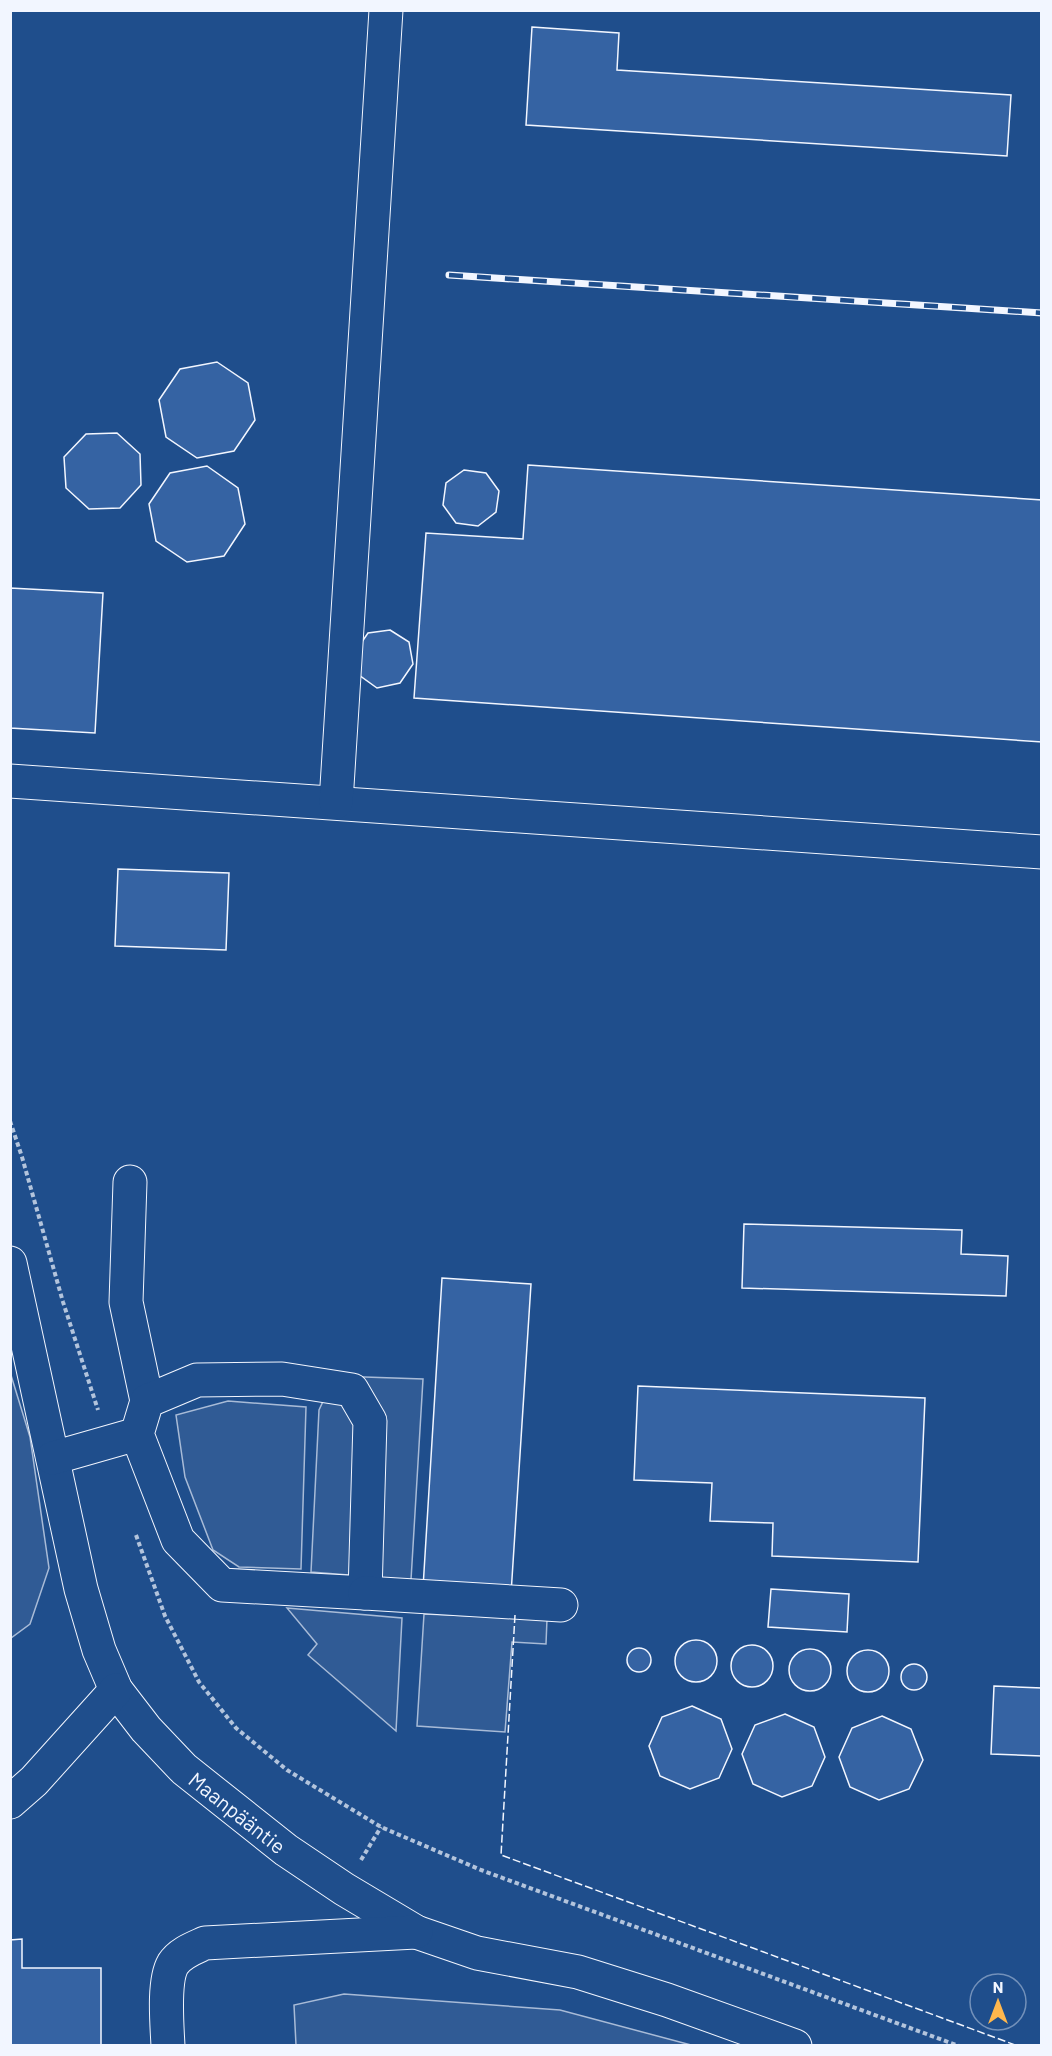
<svg xmlns="http://www.w3.org/2000/svg" width="1052" height="2056" font-family="Barlow,sans-serif">
<style>
.built{fill:#305b95;stroke:#a8bbd7;stroke-width:1.5}
.building{fill:#3563a3;stroke:#f2f6ff;stroke-width:1.5}
.lines{fill:none;stroke-linecap:round;stroke-linejoin:round}
.minor-casing{stroke:#f2f6ff;stroke-width:35}
.path{stroke:#b3c4dc;stroke-width:4;stroke-dasharray:4.5 3;stroke-linecap:butt}
.minor{stroke:#1f4e8c;stroke-width:33}
.rail-casing{stroke:#f2f6ff;stroke-width:7}
.rail{stroke:#1f4e8c;stroke-width:4.5;stroke-dasharray:14;stroke-linecap:butt}
.fence{stroke:#f2f6ff;stroke-width:1.5;stroke-dasharray:8 3;stroke-linecap:butt}
.labels{text-anchor:middle;dominant-baseline:central;stroke-width:4.5;stroke-linejoin:round;paint-order:stroke}
.street-label{font-size:21px;fill:#f2f6ff;stroke:#1f4e8c}
</style>
<rect width="100%" height="100%" fill="#1f4e8c"/>
<g class="built">
<polygon points="10,1372 30,1437 49,1568 30,1624 11,1638"/>
<polygon points="335,1376 423,1379 411,1580 311,1572 319,1410"/>
<polygon points="228,1401 306,1407 301,1569 239,1567 213,1550 185,1477 176,1415"/>
<polygon points="287,1608 402,1618 396,1731 308,1655 317,1644"/>
<polygon points="424,1614 547,1619 546,1644 512,1642 505,1732 417,1726"/>
<polygon points="344,1994 560,2010 691,2045 296,2045 294,2005"/>
</g>
<g class="building">
<polygon points="532,27 619,33 617,70 1011,95 1007,156 526,125"/>
<polygon points="217,362 248,383 255,420 234,451 197,458 166,437 159,400 180,369"/>
<polygon points="117,433 140,454 141,485 120,508 89,509 66,488 64,457 86,434"/>
<polygon points="528,465 1042,500 1042,742 414,698 426,533 523,539"/>
<polygon points="207,466 238,488 245,524 224,556 187,562 156,541 149,504 170,473"/>
<polygon points="464,470 486,473 499,491 496,512 478,526 456,523 443,505 446,483"/>
<polygon points="10,588 103,593 95,733 10,728"/>
<polygon points="390,630 409,642 413,664 400,683 377,688 359,675 355,652 368,633"/>
<polygon points="118,869 229,873 226,950 115,946"/>
<polygon points="744,1224 962,1230 961,1254 1008,1256 1006,1296 742,1288"/>
<polygon points="442,1278 531,1284 511,1594 423,1588"/>
<polygon points="638,1386 925,1398 918,1562 772,1556 773,1523 710,1521 712,1483 634,1480"/>
<polygon points="771,1589 849,1594 847,1632 768,1627"/>
<circle cx="696" cy="1661" r="21"/>
<circle cx="752" cy="1666" r="21"/>
<circle cx="639" cy="1660" r="12"/>
<circle cx="810" cy="1670" r="21"/>
<circle cx="868" cy="1671" r="21"/>
<circle cx="914" cy="1677" r="13"/>
<polygon points="994,1686 1042,1688 1042,1756 991,1754"/>
<polygon points="692,1706 721,1719 732,1749 719,1778 690,1789 660,1776 649,1746 662,1717"/>
<polygon points="785,1714 814,1727 825,1757 812,1786 782,1797 753,1784 742,1754 755,1725"/>
<polygon points="882,1716 911,1729 923,1760 909,1789 879,1800 850,1787 839,1757 852,1728"/>
<polygon points="22,1939 22,1968 101,1968 101,2046 10,2046 10,1940"/>
</g>
<g class="lines">
<defs>
<g id="minor">
<polyline points="10,781 1042,852"/>
<polyline points="336,802 386,10"/>
<polyline points="130,1182 126,1302 147,1401"/>
<path id="s1" d="M 10,1263 L 81,1589 L 99,1650 L 116,1690 L 146,1729 L 184,1769 L 286,1850 L 344,1889 L 416,1932 L 477,1953 L 578,1972 L 667,2000 L 795,2046"/>
<polyline points="53,1458 137,1434 147,1401 197,1380 282,1379 352,1390 370,1421 365,1593 222,1585 178,1540 137,1434"/>
<polyline points="365,1593 561,1605"/>
<polyline points="10,1802 34,1781 116,1690"/>
<path d="M 168,2046 C 167,2025 163,1981 173,1964 C 180,1953 194,1948 205,1943 L 416,1932"/>
</g>
</defs>
<use href="#minor" class="minor-casing"/>
<g class="path">
<polyline points="10,1121 22,1157 63,1302 98,1410"/>
<polyline points="136,1535 165,1616 199,1682 236,1728 287,1770 381,1827 481,1870 959,2046"/>
<polyline points="361,1860 381,1827"/>
</g>
<use href="#minor" class="minor"/>
<defs>
<polyline id="rail" points="449,275 1042,313"/>
</defs>
<use href="#rail" class="rail-casing"/>
<use href="#rail" class="rail"/>
<polyline class="fence" points="515,1615 501,1855 1018,2046"/>
</g>
<g class="labels">
<g class="street-label">
<text stroke="none"><textPath href="#s1" startOffset="614">Maanpääntie</textPath></text>
</g>
</g>
<rect width="1052" height="2056" fill="none" stroke="#f2f6ff" stroke-width="24"/>
<g transform="translate(998 2002)"><circle r="28" fill="#1f4e8c" stroke="#7391ba" stroke-width="1.5"/>
<path d="M0-4.5L10 22L0 15L-10 22Z" fill="#ffb74d"/>
<text y="-9" font-size="16" font-weight="bold" text-anchor="middle" fill="#f2f6ff">N</text>
</g>
</svg>
